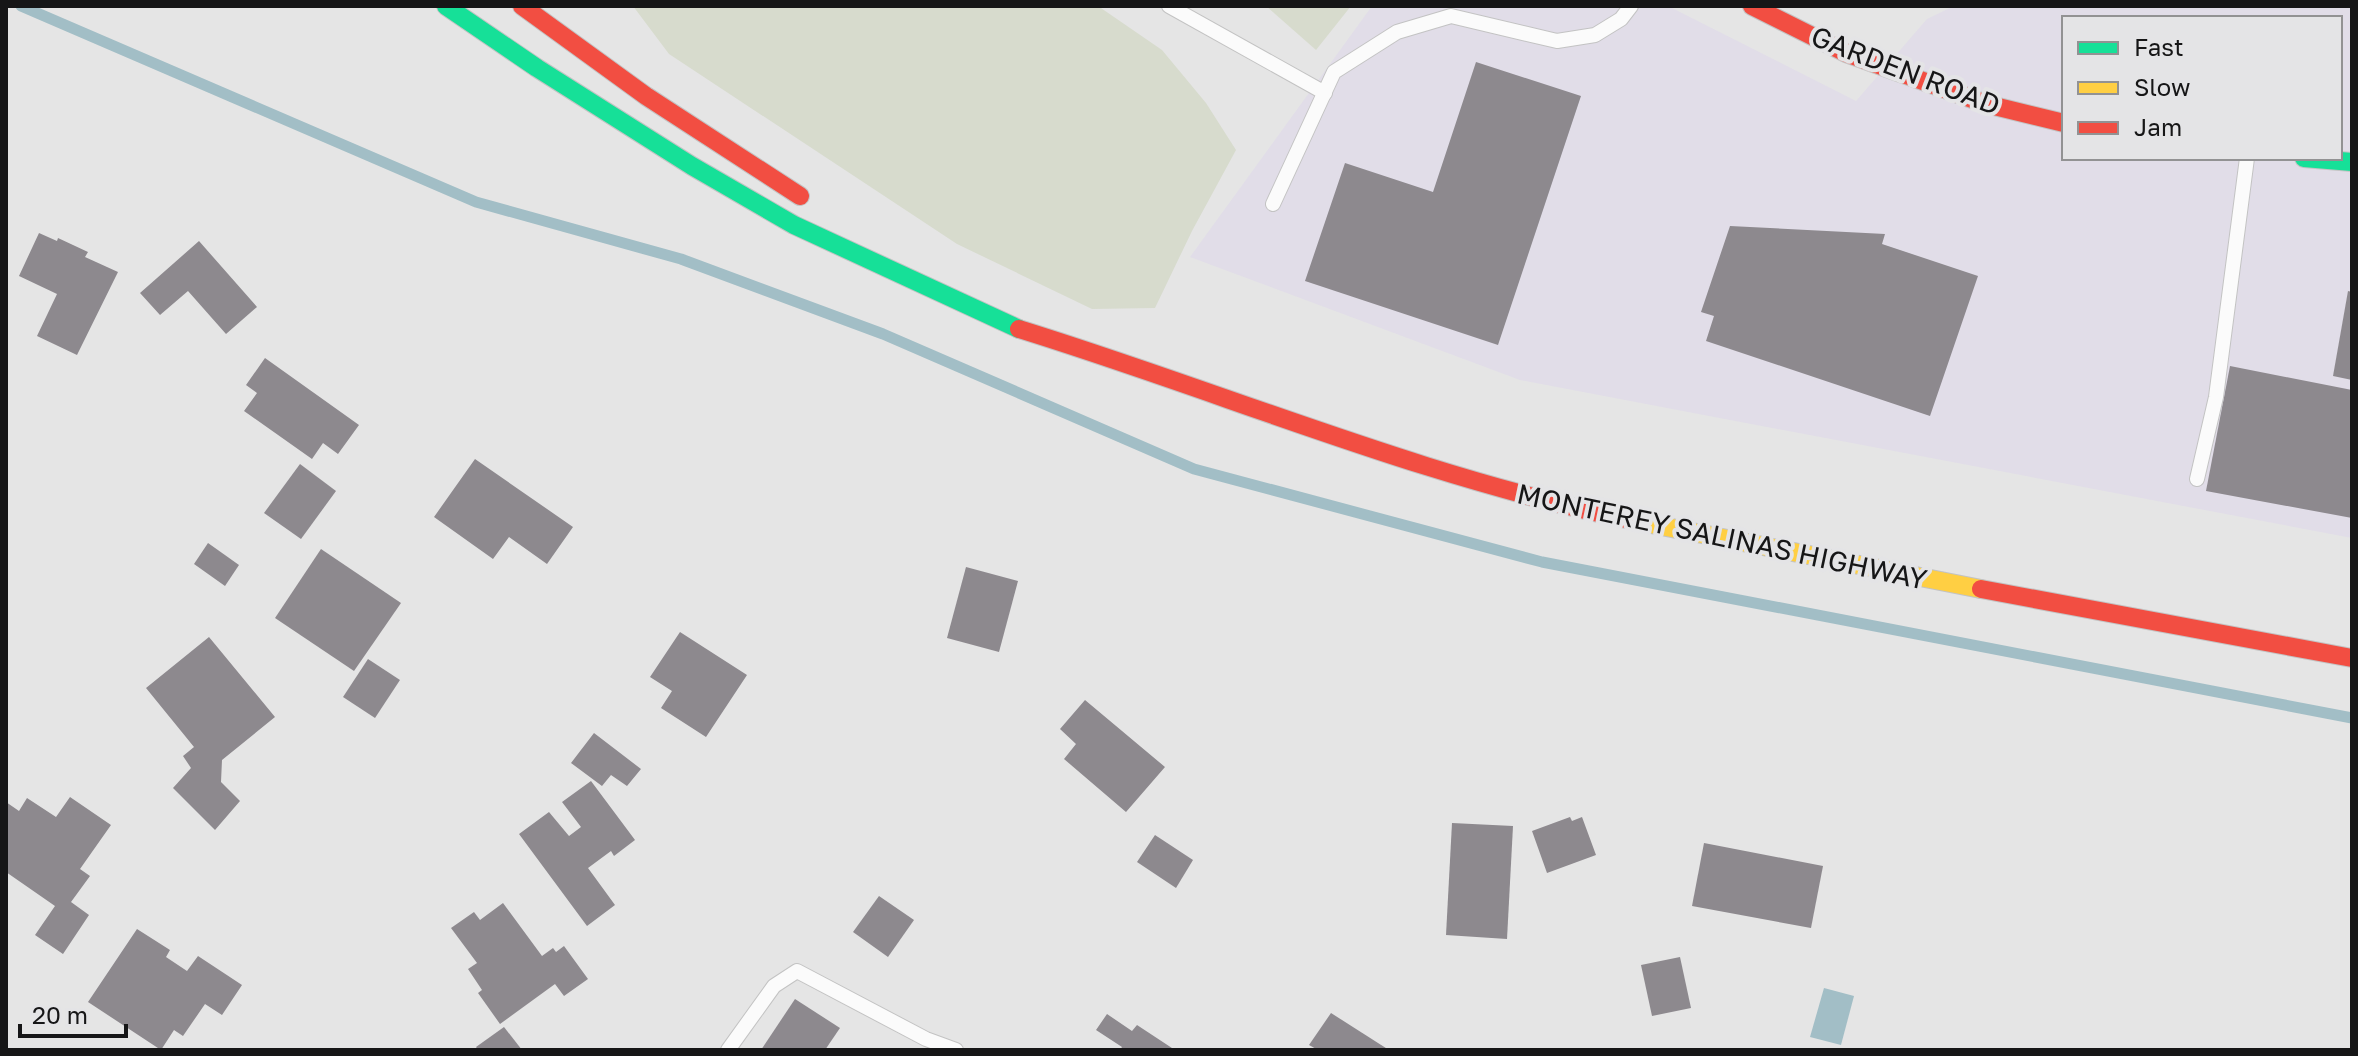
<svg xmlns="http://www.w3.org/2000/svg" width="2358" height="1056" font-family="'Golos Text',sans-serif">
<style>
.commercial{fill:#e1dde8;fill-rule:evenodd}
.green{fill:#d7dbcd}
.water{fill:#a2bec6}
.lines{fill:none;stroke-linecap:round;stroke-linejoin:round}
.stream{stroke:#a2bec6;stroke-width:11}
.building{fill:#8d898e}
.lane-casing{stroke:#c3c3c3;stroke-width:16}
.fast-casing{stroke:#c3c3c3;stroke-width:20}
.slow-casing{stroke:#c3c3c3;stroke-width:20}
.jam-casing{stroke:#c3c3c3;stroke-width:20}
.lane{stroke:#fbfbfb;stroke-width:14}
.fast{stroke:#16e098;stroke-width:18}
.slow{stroke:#ffcf43;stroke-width:18}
.jam{stroke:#f24e42;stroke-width:18}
.labels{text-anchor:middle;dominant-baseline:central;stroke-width:8;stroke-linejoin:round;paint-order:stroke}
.street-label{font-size:28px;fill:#161617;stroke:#e4e4e6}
</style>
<rect width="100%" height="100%" fill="#e5e5e5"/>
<path class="commercial" d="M 1372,6 L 1668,6 L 1856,101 L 1927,19 L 1954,6 L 2352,6 L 2352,538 L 1520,380 L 1190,257 ZM 2064,18 L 2340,18 L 2340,158 L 2064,158 Z"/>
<g class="green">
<polygon points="633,6 1098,6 1162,50 1206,103 1236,150 1192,231 1155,308 1092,309 957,244 669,54"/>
<polygon points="1266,6 1351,6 1316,50"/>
</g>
<polygon class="water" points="1824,988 1854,996 1841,1045 1810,1037"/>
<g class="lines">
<polyline class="stream" points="21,6 476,202 681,259 883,334 1194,469 1542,562 2352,718"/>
</g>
<g class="building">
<polygon points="1476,62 1581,96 1498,345 1305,281 1345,163 1433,192"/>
<polygon points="1730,226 1885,234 1882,244 1978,276 1930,416 1706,341 1714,316 1701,312"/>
<polygon points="39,233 57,241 58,238 88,252 85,257 118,272 77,355 37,336 57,294 19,276"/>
<polygon points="199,241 257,307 226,334 188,291 160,315 140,293"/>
<polygon points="2348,291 2352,292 2352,380 2333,376"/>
<polygon points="265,358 359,425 338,454 323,443 312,459 244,411 257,393 246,385"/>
<polygon points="2230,366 2352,390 2352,518 2206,491"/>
<polygon points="475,459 573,527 547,564 509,537 493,559 434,517"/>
<polygon points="300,464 336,491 301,539 264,513"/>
<polygon points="208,543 239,565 225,586 194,564"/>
<polygon points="321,549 401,603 354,671 275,618"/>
<polygon points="966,567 1018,581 999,652 947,638"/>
<polygon points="680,632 747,675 706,737 661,708 672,691 650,677"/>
<polygon points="209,637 275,717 222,760 221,782 240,801 215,830 173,788 191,768 183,756 194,747 146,688"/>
<polygon points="368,659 400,680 375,718 343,697"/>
<polygon points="1085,700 1165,767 1126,812 1064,759 1076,744 1060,729"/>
<polygon points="594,733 641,769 627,786 611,775 602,786 571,763"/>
<polygon points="591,781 635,840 614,856 611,851 588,868 615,905 587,926 519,834 549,812 569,836 581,827 562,802"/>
<polygon points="70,797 111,825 80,869 90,876 71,902 89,915 63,954 35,935 55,906 6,872 6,802 19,811 27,798 56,817"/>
<polygon points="1570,817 1572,821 1582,817 1596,855 1547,873 1532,831"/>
<polygon points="1452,823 1513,826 1507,939 1446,935"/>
<polygon points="1155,835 1193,860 1176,888 1137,862"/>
<polygon points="1704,843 1823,866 1811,928 1692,906"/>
<polygon points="879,896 914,920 888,957 853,932"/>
<polygon points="503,903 542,956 553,948 556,952 564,946 588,979 564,996 555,984 500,1024 478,993 482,990 468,969 477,963 451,928 474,912 480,920"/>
<polygon points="137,929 170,950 166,957 187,971 198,956 242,985 222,1015 205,1004 183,1036 174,1030 161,1050 88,1002"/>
<polygon points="1680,957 1691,1008 1652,1016 1641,965"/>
<polygon points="795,999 840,1028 825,1050 761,1050"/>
<polygon points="1331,1013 1389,1050 1318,1050 1309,1045"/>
<polygon points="1107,1014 1132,1031 1137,1025 1175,1050 1120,1050 1122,1047 1096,1030"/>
<polygon points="504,1027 522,1050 478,1050 476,1047"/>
</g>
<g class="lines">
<defs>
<g id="lane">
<polyline points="1169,6 1325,93"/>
<polyline points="1273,204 1334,72 1397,32 1451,16 1557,41 1595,35 1621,19 1631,6"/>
<polyline points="2197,479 2216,397 2247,158"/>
<polyline points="728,1050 774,986 797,971 926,1039 956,1050"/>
</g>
<g id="fast">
<polyline points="446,6 537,68 692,166 794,225 1019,329"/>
<polyline points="2304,158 2352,162"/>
</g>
<polyline id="slow" points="1631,520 1981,589"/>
<g id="jam">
<polyline points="522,6 646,96 800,196"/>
<polyline points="1752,6 1846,53 1986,104 2064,123"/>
<path d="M 1019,329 C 1223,392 1420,477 1631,520"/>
<polyline points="1981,589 2352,658"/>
</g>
</defs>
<use href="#lane" class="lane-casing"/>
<use href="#fast" class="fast-casing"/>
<use href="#slow" class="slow-casing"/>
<use href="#jam" class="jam-casing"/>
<use href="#lane" class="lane"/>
<use href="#fast" class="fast"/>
<use href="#slow" class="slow"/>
<use href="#jam" class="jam"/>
</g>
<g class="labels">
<g class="street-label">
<text transform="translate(1906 70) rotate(21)">GARDEN ROAD</text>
<text transform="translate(1722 536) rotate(12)">MONTEREY SALINAS HIGHWAY</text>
</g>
</g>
<rect width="2358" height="1056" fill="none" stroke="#161617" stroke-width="16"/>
<rect x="2062" y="16" width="280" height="144" fill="#e4e4e6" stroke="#929293" stroke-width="2"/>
<rect x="2078" y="42" width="40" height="12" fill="#16e098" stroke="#929293" stroke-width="2"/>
<text x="2134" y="56" font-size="24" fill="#161617">Fast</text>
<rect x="2078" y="82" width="40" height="12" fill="#ffcf43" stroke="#929293" stroke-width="2"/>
<text x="2134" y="96" font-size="24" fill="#161617">Slow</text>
<rect x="2078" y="122" width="40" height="12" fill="#f24e42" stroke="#929293" stroke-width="2"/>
<text x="2134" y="136" font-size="24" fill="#161617">Jam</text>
<path d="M20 1024v12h106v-12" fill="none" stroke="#161617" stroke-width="4"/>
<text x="32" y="1024" font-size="24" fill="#161617" stroke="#e4e4e6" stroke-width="6" paint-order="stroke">20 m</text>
</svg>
